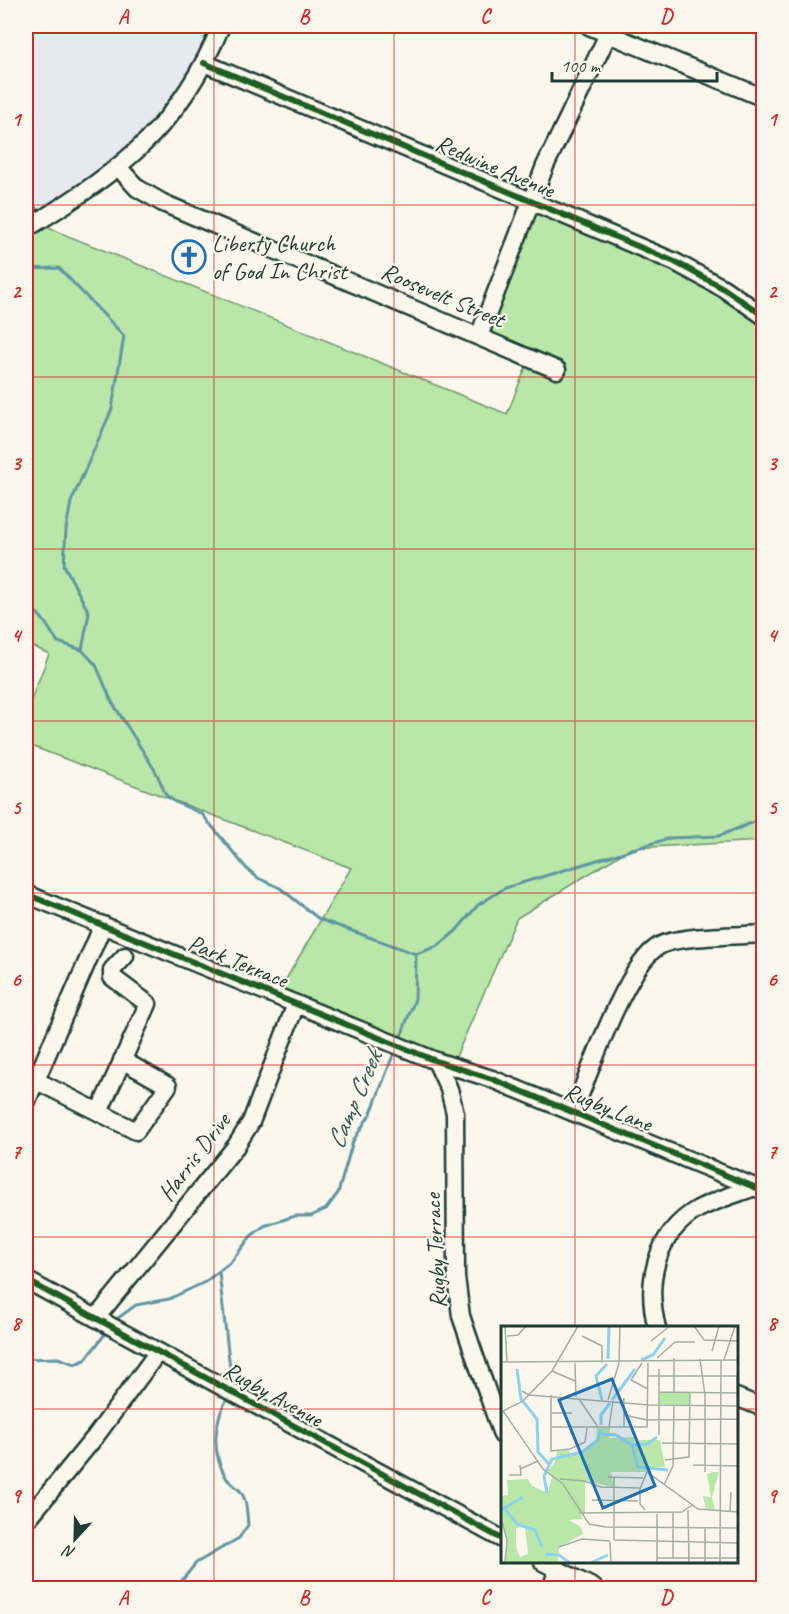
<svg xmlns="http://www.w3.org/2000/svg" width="789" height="1614" font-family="Caveat,sans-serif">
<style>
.built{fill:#e8e9f0}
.green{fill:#b8e7a7;stroke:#6c926e;stroke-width:1.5}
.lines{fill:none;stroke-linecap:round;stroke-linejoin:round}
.stream{stroke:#6096a4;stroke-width:3}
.minor-casing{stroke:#1f3d34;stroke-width:21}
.minor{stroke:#fbf7ec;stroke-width:16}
.cycleway-casing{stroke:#fbf7ec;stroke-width:10}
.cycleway{stroke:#1b5e20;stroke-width:6}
.grid{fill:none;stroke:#d62828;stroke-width:1.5;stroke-opacity:0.55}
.labels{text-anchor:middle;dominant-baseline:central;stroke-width:4.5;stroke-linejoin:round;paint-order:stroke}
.street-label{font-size:24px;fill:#1f3d34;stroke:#fbf7ec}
.poi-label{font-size:24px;fill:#1f3d34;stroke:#fbf7ec;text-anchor:start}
.water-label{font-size:26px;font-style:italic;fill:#355b59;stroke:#fbf7ec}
.inset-river{fill:none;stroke:#8cd2ee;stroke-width:3}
.inset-road{fill:none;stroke:#a3ada2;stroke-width:1.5}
.view{fill:#1f6fb2;fill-opacity:0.15;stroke:#1f6fb2;stroke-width:3}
.inset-edge{fill:none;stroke:#1f3d34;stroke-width:3}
.neatline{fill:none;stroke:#d62828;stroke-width:2}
.grid-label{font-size:20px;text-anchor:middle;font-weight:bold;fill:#d62828}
</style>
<rect width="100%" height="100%" fill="#fbf7ec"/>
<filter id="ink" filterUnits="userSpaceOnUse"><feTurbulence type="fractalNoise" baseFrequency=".0167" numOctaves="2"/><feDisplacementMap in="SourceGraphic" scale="12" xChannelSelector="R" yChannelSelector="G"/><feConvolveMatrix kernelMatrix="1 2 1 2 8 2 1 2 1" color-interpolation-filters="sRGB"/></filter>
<g filter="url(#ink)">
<polygon class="built" points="26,26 217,26 200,64 145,142 29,220 26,214"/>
<polygon class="green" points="535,201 698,278 763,322 763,841 631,848 517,918 450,1070 278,993 351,868 26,744 26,713 49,654 26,643 26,250 29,220 507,414 532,352 482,332"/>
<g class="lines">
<g class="stream">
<polyline points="26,269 59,268 124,336 112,409 71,502 66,529 64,565 89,613 82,650"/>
<path d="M 26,606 C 43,614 47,627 58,642 L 82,650 L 96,665 L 112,702 L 156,772 L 166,795 L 175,802 L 202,814 L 246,868 L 258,878 L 280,888 L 319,919 L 416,954"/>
<polyline points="416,954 438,946 456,931 478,905 505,888 670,838 719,836 764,818"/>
<polyline points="400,1039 415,999 416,954"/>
<polyline points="219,1272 232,1386"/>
<polyline points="114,1321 136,1305 169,1299 205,1282 231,1262 251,1236 264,1226 295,1216 311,1216 326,1209 338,1193 353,1141 371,1113 395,1050"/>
<polyline points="26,1359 58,1358 75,1364 85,1360 105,1334"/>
<path d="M 176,1588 L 196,1563 L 239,1538 L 248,1525 C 247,1514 247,1501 241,1492 C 237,1487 231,1484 227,1479 C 211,1454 213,1422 228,1397"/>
</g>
<defs>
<g id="minor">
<polyline points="589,26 764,98"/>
<polyline points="204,63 675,262 723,288 764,316"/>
<polyline points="119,168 137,188 163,203 557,370"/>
<path d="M 26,210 L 34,224 C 123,169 180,126 221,26"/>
<polyline points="479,336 545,166 612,26"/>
<polyline points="26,894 436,1061 492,1079 764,1191"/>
<polyline points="436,1061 449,1089 455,1113 456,1277 461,1316 502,1435"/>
<polyline points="35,1080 136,1131 168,1086 122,1060"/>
<polyline points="26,1103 103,925"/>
<polyline points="99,1112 148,1004 112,977 112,970 125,956"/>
<path d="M 573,1112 C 589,1075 626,964 659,946 C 678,935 739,936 764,934"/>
<polyline points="26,1280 502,1539"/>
<polyline points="96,1318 236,1146 251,1122 296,1004"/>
<path d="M 657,1328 C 645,1283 655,1234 698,1209 C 715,1200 736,1194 755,1187"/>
<polyline points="736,1397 764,1408"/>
<polyline points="26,1521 95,1437 158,1352"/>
<polyline points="543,1562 594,1588"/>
<polyline points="551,1588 558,1570"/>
</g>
</defs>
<use href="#minor" class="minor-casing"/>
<use href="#minor" class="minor"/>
<defs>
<g id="cycleway">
<polyline points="204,63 675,262 723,288 764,316"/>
<polyline points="26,894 436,1061 492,1079 764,1191"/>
<polyline points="26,1280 502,1539"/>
</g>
</defs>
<use href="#cycleway" class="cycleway-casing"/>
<use href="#cycleway" class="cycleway"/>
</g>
</g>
<path class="grid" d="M 214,26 L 214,1588M 394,26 L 394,1588M 575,26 L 575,1328M 26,205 L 764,205M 26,377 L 764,377M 26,549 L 764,549M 26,721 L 764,721M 26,893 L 764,893M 26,1065 L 764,1065M 26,1237 L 764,1237M 26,1409 L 502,1409M 736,1409 L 764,1409M 575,1562 L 575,1588"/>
<defs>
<symbol id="church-ring" viewBox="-11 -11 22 22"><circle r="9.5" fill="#fbf7ec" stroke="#1f6fb2" stroke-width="1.5"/><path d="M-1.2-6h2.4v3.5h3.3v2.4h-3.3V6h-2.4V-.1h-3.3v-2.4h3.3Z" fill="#1f6fb2"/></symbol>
</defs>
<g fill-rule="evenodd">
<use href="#church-ring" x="170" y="238" width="38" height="38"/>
</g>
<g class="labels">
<g class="street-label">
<text transform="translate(495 166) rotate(23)">Redwine Avenue</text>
<text transform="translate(443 295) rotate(23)">Roosevelt Street</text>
<text transform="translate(238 961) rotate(22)">Park Terrace</text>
<text transform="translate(608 1107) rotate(22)">Rugby Lane</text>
<text transform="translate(194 1157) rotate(-53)">Harris Drive</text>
<text transform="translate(435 1251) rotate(-93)">Rugby Terrace</text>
<text transform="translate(273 1394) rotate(29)">Rugby Avenue</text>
</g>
<g class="poi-label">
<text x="212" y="243">Liberty Church<tspan x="212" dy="28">of God In Christ</tspan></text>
</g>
<g class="water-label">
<text transform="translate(354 1100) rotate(-67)">Camp Creek</text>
</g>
</g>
<g transform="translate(501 1326)">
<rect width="237" height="237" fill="#fbf7ec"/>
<path d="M 159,67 L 189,67 L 189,79 L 158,78 ZM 96,101 L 109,102 L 108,112 L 133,111 L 134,118 L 138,114 L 159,114 L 164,141 L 146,141 L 146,146 L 110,146 L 113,161 L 84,155 L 84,187 L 79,187 L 82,193 L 68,194 L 80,201 L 82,208 L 58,221 L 57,237 L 4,237 L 6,213 L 0,192 L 0,170 L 7,169 L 6,154 L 27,153 L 31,160 L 47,167 L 51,151 L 47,145 L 54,136 L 56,125 L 67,123 L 70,130 L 89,121 L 95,113 ZM 24,201 L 27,228 L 19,231 L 15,221 L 15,202 ZM 212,146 L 218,146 L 211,171 L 214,183 L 205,183 L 202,170 L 210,171 L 206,148 Z" fill="#b8e7a7" fill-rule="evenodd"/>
<path class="inset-river" d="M 107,33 L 108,0M 140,34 L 152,29 L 164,12M 16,43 L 20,73 L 36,93 L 37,126 L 48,138M 101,74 L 95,50 L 106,38M 111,74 L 134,43M 100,99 L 100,89 L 109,77M 101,108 L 115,109 L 131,119 L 137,141 L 167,144M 132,119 L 146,118 L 156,111M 46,167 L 43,150 L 51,133 L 81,126 L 97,114 L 100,104M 4,183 L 16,198 L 34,204 L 41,221M 0,184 L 22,171M 44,228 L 58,229 L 69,237M 89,237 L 107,229"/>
<path class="inset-road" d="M 4,0 L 6,36M 193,0 L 203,14 L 237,15M 6,10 L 17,9 L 25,0M 81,10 L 101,20 L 101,37M 150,15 L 169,0M 211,25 L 218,0M 156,32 L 174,16 L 194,16M 199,33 L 204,69 L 204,146M 223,34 L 234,0M 0,36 L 237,34M 74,37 L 75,71M 141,37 L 130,54 L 147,63M 51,45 L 74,55M 147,50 L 237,50M 236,50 L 237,151M 21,65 L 28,69 L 148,79 L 237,80M 158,66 L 237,67M 173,66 L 173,32M 50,69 L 50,125 L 69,123 L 84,116 L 86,102M 78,73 L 97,101M 107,74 L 118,37 L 119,0M 122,76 L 123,72 L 123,101M 2,85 L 42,143 L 62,158 L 88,198 L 105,201 L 237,202M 0,86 L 22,75 L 51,45 L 77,0M 50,87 L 71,87M 123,89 L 146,94 L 237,93M 50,101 L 146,101 L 147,37M 108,101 L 112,75M 158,109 L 158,43M 161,117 L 237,118M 164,134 L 188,131 L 189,67M 192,139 L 237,140M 19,143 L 37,135M 8,149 L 20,149 L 19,139M 107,151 L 142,152M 59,153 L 83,155 L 100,161 L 139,162M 163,159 L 172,140 L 173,79M 91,174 L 137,175M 144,184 L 139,178 L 139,163 L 146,146 L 197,183 L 237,186M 187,184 L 188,237M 229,186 L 230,166M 78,187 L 181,186 L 191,179M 0,192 L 6,214 L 4,237M 113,214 L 237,217M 113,214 L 113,151M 109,216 L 110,237M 58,221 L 81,213 L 109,215M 156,232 L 237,232M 172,232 L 172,186M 156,237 L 156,188M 204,237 L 204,202M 219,237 L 220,34"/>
<path class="view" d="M 111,53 L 154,160 L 102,182 L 58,74 Z"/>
<rect width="237" height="237" class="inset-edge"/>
</g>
<rect width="789" height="1614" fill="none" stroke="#fbf7ec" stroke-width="66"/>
<g transform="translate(75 1539) rotate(202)" stroke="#fbf7ec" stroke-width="4.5" paint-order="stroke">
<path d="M0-4.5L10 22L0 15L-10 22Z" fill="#1f3d34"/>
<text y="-9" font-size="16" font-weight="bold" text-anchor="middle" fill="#1f3d34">N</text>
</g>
<path d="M552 72v9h165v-9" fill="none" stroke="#1f3d34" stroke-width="3"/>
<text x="561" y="72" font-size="18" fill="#1f3d34" stroke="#fbf7ec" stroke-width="4.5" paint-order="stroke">100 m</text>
<rect x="33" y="33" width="723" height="1548" class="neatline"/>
<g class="grid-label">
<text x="123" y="23">A</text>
<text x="304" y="23">B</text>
<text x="485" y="23">C</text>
<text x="666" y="23">D</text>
<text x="16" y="126">1</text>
<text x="772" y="126">1</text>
<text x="16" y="298">2</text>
<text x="772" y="298">2</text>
<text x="16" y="470">3</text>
<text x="772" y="470">3</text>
<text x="16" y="642">4</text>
<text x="772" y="642">4</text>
<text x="16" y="814">5</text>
<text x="772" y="814">5</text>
<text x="16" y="986">6</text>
<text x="772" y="986">6</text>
<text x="16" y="1158">7</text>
<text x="772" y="1158">7</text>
<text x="16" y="1330">8</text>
<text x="772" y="1330">8</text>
<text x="16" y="1502">9</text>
<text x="772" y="1502">9</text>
<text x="123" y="1604">A</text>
<text x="304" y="1604">B</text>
<text x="485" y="1604">C</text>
<text x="666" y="1604">D</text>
</g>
</svg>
